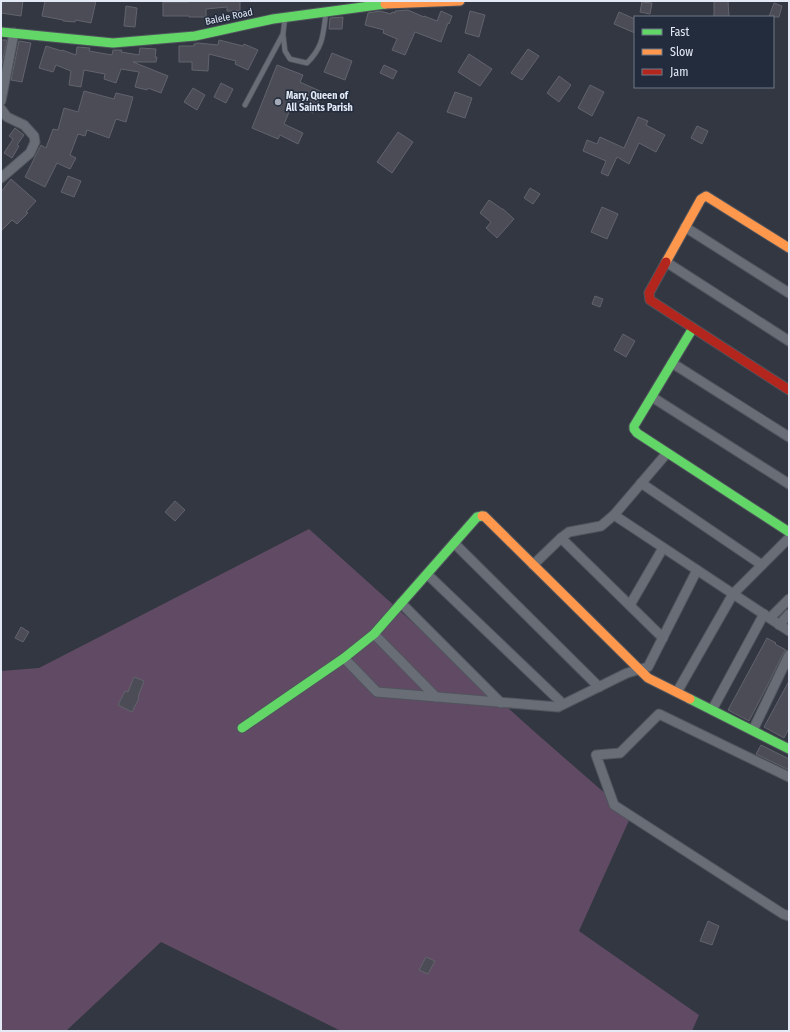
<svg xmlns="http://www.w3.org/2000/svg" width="790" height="1032" font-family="'Fira Sans Condensed',sans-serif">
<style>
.green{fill:#614b64}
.building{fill:#4b4c55;stroke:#62636c}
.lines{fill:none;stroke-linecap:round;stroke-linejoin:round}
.lane-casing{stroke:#50545d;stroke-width:6}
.street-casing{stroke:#50545d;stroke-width:11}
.fast-casing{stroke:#50545d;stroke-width:11}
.slow-casing{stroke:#50545d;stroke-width:11}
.jam-casing{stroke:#50545d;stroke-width:11}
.lane{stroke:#696e76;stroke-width:4.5}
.street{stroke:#696e76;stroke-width:9}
.fast{stroke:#63d668;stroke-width:9}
.slow{stroke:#ff974d;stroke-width:9}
.jam{stroke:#b3261e;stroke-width:9}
.poi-dot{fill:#a5abb6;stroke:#222c3d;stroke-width:1.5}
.labels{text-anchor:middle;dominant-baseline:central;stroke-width:3;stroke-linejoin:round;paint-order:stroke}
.street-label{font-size:10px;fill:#e3eaf5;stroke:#222c3d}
.poi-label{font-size:10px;font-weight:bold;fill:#e3eaf5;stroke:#222c3d;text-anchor:start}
</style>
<rect width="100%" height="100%" fill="#323741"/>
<polygon class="green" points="309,529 537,734 631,816 579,931 699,1015 692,1031 341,1031 161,942 66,1031 1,1031 1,671 39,668"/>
<g class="building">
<polygon points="2,1 23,1 21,16 1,13"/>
<polygon points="45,1 96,1 91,23 76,20 75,22 63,21 63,20 42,16"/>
<polygon points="189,1 240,1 240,11 227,11 227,7 206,9 206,17 189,17 189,16 163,16 163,2 189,2"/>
<polygon points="714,1 728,1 729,17 714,17"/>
<polygon points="642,2 652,3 650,14 640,12"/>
<polygon points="774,3 782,6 779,17 769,17"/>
<polygon points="126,6 137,8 135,27 124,26"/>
<polygon points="408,10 424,17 424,16 437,21 441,11 452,16 449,24 448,23 441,42 415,32 405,55 392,50 397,39 383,33 384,30 365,25 368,13 380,11 391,14 392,12 395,13 395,11"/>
<polygon points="470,11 485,15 479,37 465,33"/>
<polygon points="619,12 635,19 635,33 614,24"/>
<polygon points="343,17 342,29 329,29 330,18"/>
<polygon points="1,40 7,40 1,69"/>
<polygon points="219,40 243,46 244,44 258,50 248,70 235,64 236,61 209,54 208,71 192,70 192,62 179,62 179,46 194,46 194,44 198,43 218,45"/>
<polygon points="19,41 31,43 22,82 11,80"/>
<polygon points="46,46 62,51 62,50 76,55 77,47 90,48 89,51 112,55 113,50 122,50 121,52 139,55 140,48 156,49 155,57 157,57 156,62 133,62 168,76 161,93 148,88 147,90 135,87 139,72 121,69 116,83 104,79 105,74 84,70 81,87 69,85 71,71 56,65 53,72 39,68"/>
<polygon points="528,49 539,56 522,80 511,73"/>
<polygon points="332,53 352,61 345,80 324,72"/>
<polygon points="469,54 492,69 480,86 458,72"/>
<polygon points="277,65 303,75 300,82 322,92 313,113 292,105 284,124 303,133 298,144 280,135 278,139 252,128"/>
<polygon points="384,65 397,71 393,79 380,73"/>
<polygon points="559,76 571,85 559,102 547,93"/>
<polygon points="221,83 233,89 226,103 214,97"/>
<polygon points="590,85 604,92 592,116 578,108"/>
<polygon points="193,88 205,95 197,110 184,102"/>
<polygon points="84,91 114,99 116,93 133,97 126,122 116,119 109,138 87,130 85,136 78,134 70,155 76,158 70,169 57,163 45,187 25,177 41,145 46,148 53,129 58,130 64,108 78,112"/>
<polygon points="455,92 472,98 465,118 447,112"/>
<polygon points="638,117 648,121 646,125 665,135 656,152 639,143 629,164 617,157 608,176 601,173 606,161 583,151 587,140 597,144 600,137 624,148"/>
<polygon points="697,126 708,131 702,144 691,138"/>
<polygon points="15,128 24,135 17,145 19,146 12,158 4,153 13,139 9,136"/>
<polygon points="398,132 413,142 392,173 377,162"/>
<polygon points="68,176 81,181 74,197 61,192"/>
<polygon points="11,179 36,201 26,212 28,213 17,224 12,220 1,231 1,192"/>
<polygon points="530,188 540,194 533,204 524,198"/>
<polygon points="489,200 502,209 503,209 514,219 497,238 486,228 491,222 480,213"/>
<polygon points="602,207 618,214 607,239 591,232"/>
<polygon points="595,296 603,299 600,307 592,304"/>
<polygon points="623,334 635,341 626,357 614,350"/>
<polygon points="175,501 185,510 175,521 165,512"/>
<polygon points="21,627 29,632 23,642 15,638"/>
<polygon points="767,638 776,643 775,644 786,650 784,652 765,690 749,721 728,710"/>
<polygon points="134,677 144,681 138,697 139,698 132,712 118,705 125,691 128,692"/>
<polygon points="789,681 789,728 784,738 764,727"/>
<polygon points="761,745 789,759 789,770 756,754"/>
<polygon points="708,921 719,926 712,945 700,941"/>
<polygon points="426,957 435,961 428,974 419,970"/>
</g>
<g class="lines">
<defs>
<g id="lane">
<path d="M 283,34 L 285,51 L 290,59 L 307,63 C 324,46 323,34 326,12"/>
<polyline points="245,105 283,34 285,18"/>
</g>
<g id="street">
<polyline points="1,101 14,33"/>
<polyline points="1,109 7,117 24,125 34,136 35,142 30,153 1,178"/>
<polyline points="685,227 789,293"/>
<polyline points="666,262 789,341"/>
<polyline points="672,363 789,437"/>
<polyline points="652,397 789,484"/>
<polyline points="641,483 762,565"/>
<polyline points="614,515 789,631"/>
<polyline points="561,538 663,638"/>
<polyline points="454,543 599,687"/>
<polyline points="533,565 561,538 569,532 601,526 614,515 667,453"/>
<polyline points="427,574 563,704"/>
<polyline points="401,603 501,703"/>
<polyline points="630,605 663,548"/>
<polyline points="770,618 789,599"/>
<polyline points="779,625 789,614"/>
<polyline points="374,634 436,697"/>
<polyline points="344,658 377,692 558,707 627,673 648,667 697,570"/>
<polyline points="677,692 733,594 789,538"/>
<polyline points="712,710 764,614"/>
<polyline points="753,730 789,655"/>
<polyline points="789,777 659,714 620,753 596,755 614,805 783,914 789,916"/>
</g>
<g id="fast">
<polyline points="1,32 113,43 195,36 273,19 385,4"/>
<polyline points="693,328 634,426 634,429 637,433 789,532"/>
<polyline points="690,699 789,749"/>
<polyline points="242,728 344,658 374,634 477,517 482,516"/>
</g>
<g id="slow">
<polyline points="385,4 460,1"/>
<polyline points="666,262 701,199 706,196 789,248"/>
<polyline points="482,516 484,516 648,678 690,699"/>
</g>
<polyline id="jam" points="666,262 649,293 650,300 789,390"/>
</defs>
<use href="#lane" class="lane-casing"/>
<use href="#street" class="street-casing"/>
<use href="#fast" class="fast-casing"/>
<use href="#slow" class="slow-casing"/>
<use href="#jam" class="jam-casing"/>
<use href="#lane" class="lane"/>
<use href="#street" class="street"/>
<use href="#fast" class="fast"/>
<use href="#slow" class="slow"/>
<use href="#jam" class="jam"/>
</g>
<circle class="poi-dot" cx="278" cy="102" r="4"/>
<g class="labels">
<g class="street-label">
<text transform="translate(229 17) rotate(-12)">Balele Road</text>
</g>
<g class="poi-label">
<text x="286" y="96">Mary, Queen of<tspan x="286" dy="12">All Saints Parish</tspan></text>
</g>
</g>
<rect width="790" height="1032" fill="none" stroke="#e3eaf5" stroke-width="4"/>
<rect x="634" y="16" width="140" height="72" fill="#222c3d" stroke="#6f7887"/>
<rect x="642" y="29" width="20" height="6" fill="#63d668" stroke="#6f7887"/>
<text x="670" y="36" font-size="12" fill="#e3eaf5">Fast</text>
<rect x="642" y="49" width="20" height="6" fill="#ff974d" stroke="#6f7887"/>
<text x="670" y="56" font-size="12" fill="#e3eaf5">Slow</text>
<rect x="642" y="69" width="20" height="6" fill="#b3261e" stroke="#6f7887"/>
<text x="670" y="76" font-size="12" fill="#e3eaf5">Jam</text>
</svg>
